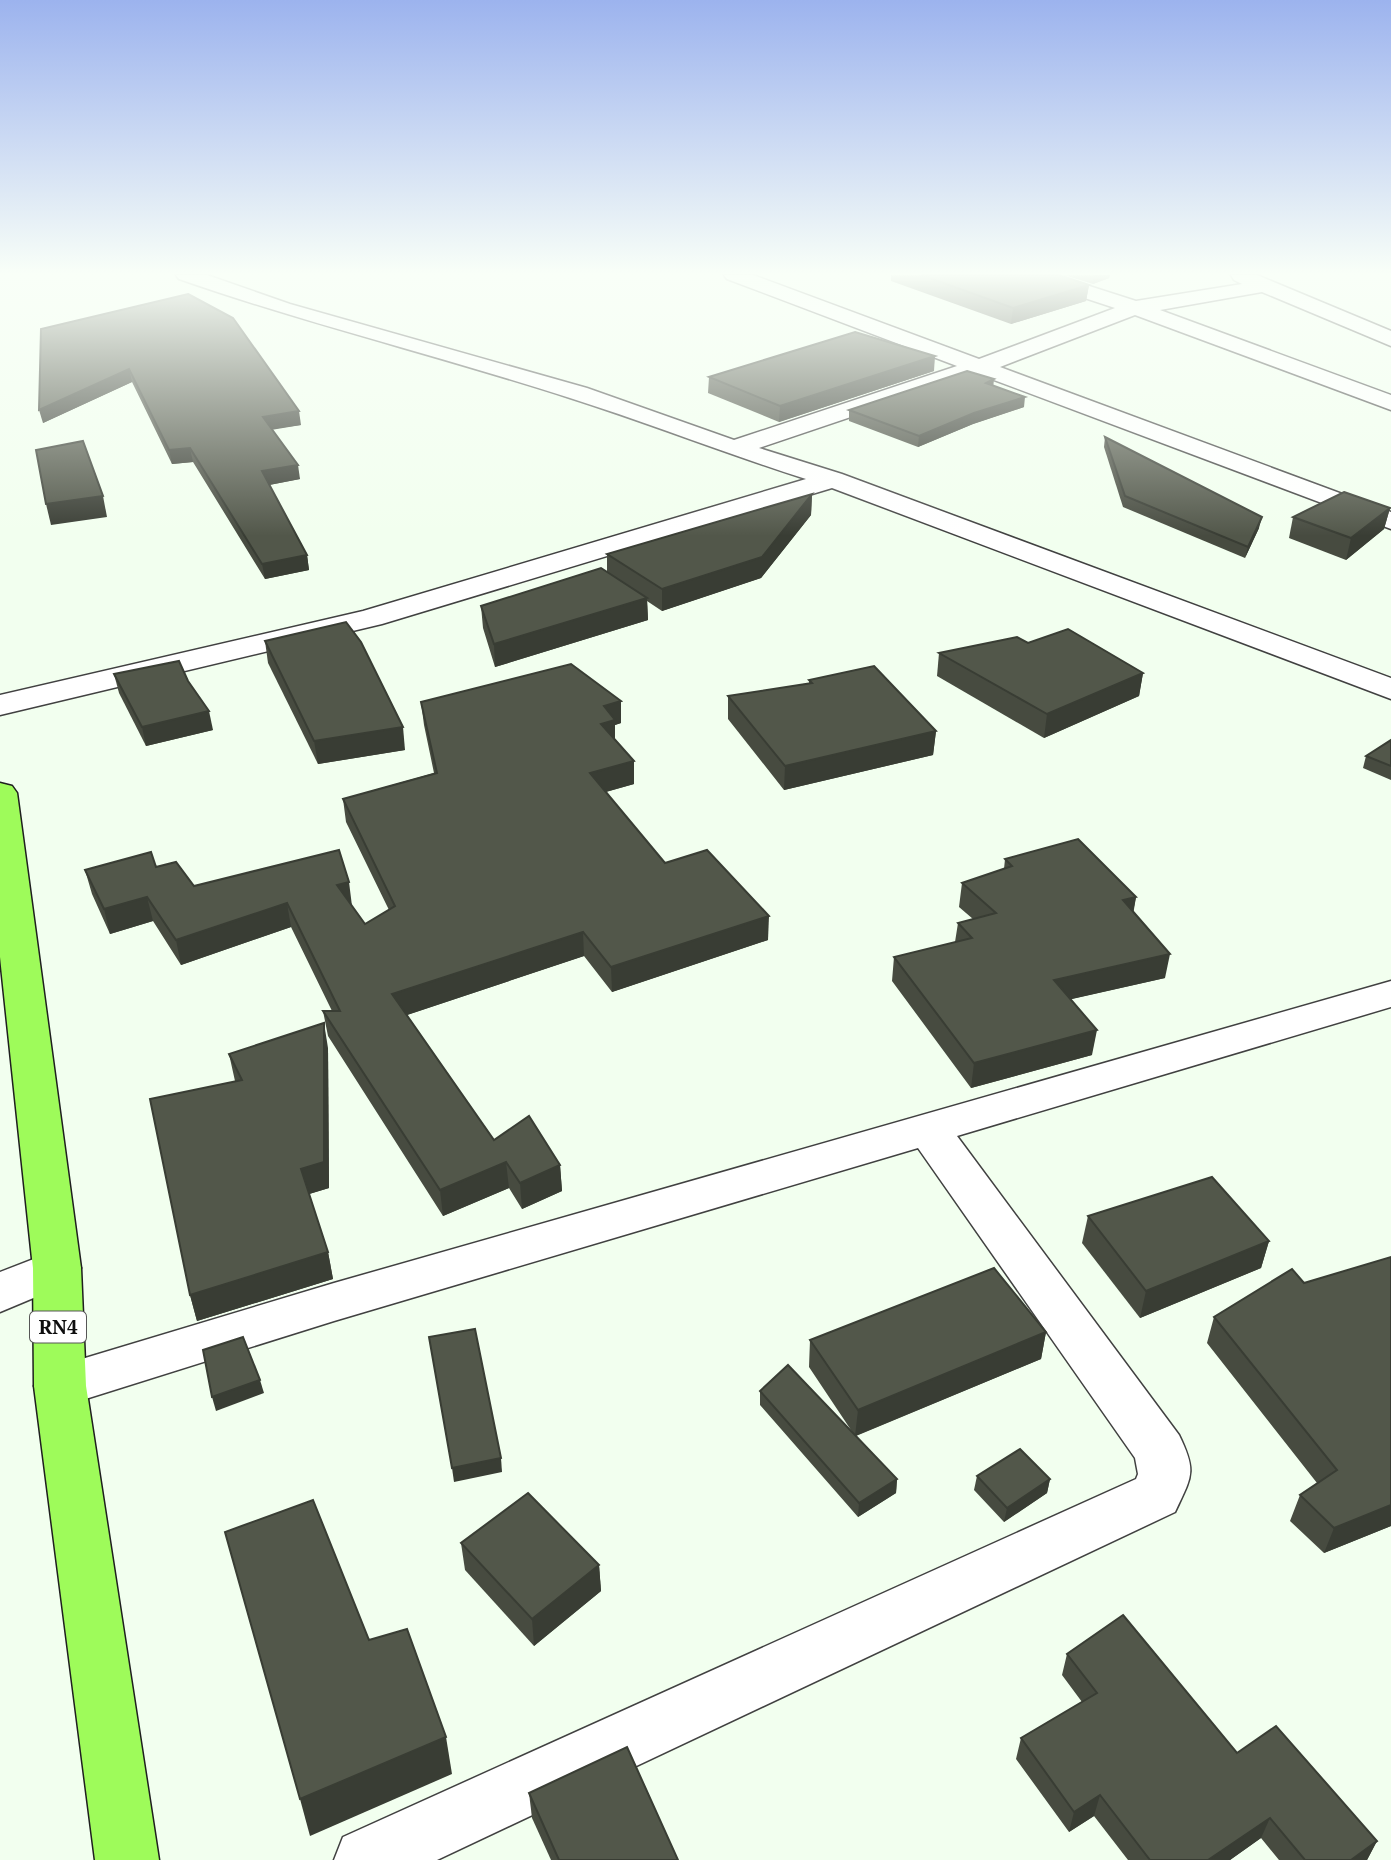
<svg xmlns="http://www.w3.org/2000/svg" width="1391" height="1860" font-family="'Noto Serif',serif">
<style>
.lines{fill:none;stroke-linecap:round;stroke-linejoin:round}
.minor-casing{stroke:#414141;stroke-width:3}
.trunk-casing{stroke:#1f1f1f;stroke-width:3}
.minor{fill:#fff;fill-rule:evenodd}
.trunk{fill:#9efb5a;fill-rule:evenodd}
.wall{fill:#474b40}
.shaded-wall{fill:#393d34}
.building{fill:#52574a;stroke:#393d34;stroke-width:2}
.labels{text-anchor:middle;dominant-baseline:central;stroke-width:7;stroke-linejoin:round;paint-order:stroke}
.shield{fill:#fff;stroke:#565656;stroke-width:2}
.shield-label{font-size:19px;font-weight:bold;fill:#0e0e0e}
</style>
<rect width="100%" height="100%" fill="#f2ffef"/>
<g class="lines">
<defs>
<g id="minor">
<path d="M 176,275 L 207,275 L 290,304 L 587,388 L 734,440 L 957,366 L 727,279 L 724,275 L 753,275 L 979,359 L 1115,308 L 1027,279 L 1024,275 L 1055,275 L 1136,301 L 1242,284 L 1234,280 L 1231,275 L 1257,275 L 1391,331 L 1391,346 L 1262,292 L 1160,310 L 1391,395 L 1391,410 L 1135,315 L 1000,367 L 1391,512 L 1391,529 L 978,374 L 759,448 L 842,474 L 1391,678 L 1391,699 L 832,488 L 382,624 L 0,715 L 0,695 L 363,611 L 806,479 C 727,454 649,423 570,398 C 440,356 308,324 179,279 Z"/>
<path d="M 1391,981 L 1391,1007 L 957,1136 L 1179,1435 C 1197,1472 1192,1476 1175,1512 L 437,1860 L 334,1860 L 343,1837 L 1136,1479 L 1138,1474 L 1135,1458 L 918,1148 L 334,1321 L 60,1407 L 42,1401 L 34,1386 L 42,1371 L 334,1283 Z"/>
<polygon points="57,1250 74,1255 81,1268 74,1281 0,1312 0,1272"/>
</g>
<polygon id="trunk" points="0,783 12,786 17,793 81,1268 86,1386 159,1860 95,1860 34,1386 33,1268 0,957"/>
</defs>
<use href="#minor" class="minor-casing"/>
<use href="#trunk" class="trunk-casing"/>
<use href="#minor" class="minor"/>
<use href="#trunk" class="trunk"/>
</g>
<g class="wall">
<polygon points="891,275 1059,275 1089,285 1086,301 1011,324 891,281"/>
<polygon points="1064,275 1110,275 1109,278 1093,284"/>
<polygon points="41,329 301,425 272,429 300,479 269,485 307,555 309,570 265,579 193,462 172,464 132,382 43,423"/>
<polygon points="934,371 779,422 708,393 709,377"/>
<polygon points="994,386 1024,407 973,424 918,447 849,421 849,410"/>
<polygon points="1105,437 1259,528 1245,558 1123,507 1104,447"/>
<polygon points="812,494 811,515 761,578 662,611 647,601 648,620 495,667 483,628 481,606 607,572 607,554"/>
<polygon points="1390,508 1384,529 1346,560 1289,538 1293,517"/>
<polygon points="265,641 405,750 318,764 268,663"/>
<polygon points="1028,643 1143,673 1139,696 1044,738 937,676 939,653"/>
<polygon points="114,674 213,730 146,746 119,693"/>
<polygon points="809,680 936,731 933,755 784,790 728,719 728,696 809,684"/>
<polygon points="621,701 621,723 615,725 615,741 634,761 634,784 606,792 665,863 768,940 612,992 584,956 407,1015 494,1140 560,1165 562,1191 522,1209 509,1188 443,1216 328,1036 323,1011 332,1011 291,927 181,965 153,921 110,934 92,894 85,870 156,867 194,886 352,906 365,924 389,910 346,822 343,799 434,773 424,725 421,702"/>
<polygon points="1391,740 1391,780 1363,768 1366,756"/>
<polygon points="1005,859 1136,897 1133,912 1165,978 1071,999 1092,1055 971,1088 892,981 894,957 955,942 958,923 973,919 959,907 962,883 1004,869"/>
<polygon points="328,1048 329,1188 309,1194 328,1252 333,1279 197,1321 190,1295 235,1081 229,1054"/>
<polygon points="1088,1216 1269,1241 1261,1268 1140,1318 1082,1243"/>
<polygon points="1214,1317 1391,1526 1324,1553 1290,1521 1300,1495 1317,1483 1207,1343"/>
<polygon points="1046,1332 1041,1359 856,1436 897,1479 896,1493 858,1517 760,1405 760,1391 853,1433 809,1367 810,1340"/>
<polygon points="977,1476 1050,1479 1047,1493 1004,1522 974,1490"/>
<polygon points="461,1543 599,1565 601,1591 534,1646 465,1570"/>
<polygon points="1067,1654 1237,1753 1377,1841 1367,1860 1279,1860 1261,1838 1230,1860 1128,1860 1094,1816 1069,1832 1016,1759 1021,1738 1082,1702 1062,1675"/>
<polygon points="529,1793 678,1860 551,1860 532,1818"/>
</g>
<g class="shaded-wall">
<polygon points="1094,275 1110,275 1109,278 1093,284"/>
<polygon points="1089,285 1086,301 1011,324 1013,308"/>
<polygon points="935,356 934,371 779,422 780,406"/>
<polygon points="129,369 132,382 43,423 39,410"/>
<polygon points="994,379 993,389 986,383"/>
<polygon points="1025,397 1024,407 973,424 918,447 919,436 974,413"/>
<polygon points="299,411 301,425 265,431 263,417"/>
<polygon points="190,448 193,462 172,464 169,450"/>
<polygon points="298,465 300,479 264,486 262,471"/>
<polygon points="812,494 811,515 761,578 662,611 662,589"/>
<polygon points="103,496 107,517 51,525 46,504"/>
<polygon points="1390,508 1384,529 1346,560 1351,538"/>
<polygon points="1262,517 1259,528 1245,558 1248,547"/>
<polygon points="307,555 309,570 265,579 262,564"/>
<polygon points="647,598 648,620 495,667 494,644"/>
<polygon points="1143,673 1139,696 1044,738 1047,714"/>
<polygon points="621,701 621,723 615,725 615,742 601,724 604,706"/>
<polygon points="209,711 213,730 146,746 142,727"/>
<polygon points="403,727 405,750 318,764 314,741"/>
<polygon points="936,731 933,755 784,790 785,766"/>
<polygon points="634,761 634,784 591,796 590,773"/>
<polygon points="349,882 352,906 337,885"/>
<polygon points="147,897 153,921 110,934 104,909"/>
<polygon points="1136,897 1132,921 1123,900"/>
<polygon points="287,903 291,927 181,965 176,940"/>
<polygon points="769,916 768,940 612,992 611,967"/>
<polygon points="583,932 584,956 395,1019 392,994"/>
<polygon points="1170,954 1165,978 1050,1004 1054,980"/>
<polygon points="324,1023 328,1048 329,1188 306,1195 301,1169"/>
<polygon points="1097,1030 1092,1055 971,1088 974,1063"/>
<polygon points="506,1162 509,1188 443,1216 440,1190"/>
<polygon points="560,1165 562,1191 522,1209 520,1183"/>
<polygon points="1269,1241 1261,1268 1140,1318 1146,1291"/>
<polygon points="328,1252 333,1279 197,1321 190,1295"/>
<polygon points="1046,1332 1041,1359 855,1436 858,1410"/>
<polygon points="260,1380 264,1393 216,1411 212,1397"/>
<polygon points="501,1458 502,1472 454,1482 452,1468"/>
<polygon points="897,1479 896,1493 858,1517 859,1503"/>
<polygon points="1050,1479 1047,1493 1004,1522 1007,1508"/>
<polygon points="1391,1505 1391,1526 1324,1553 1334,1528"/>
<polygon points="599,1565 601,1591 534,1646 532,1619"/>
<polygon points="446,1737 452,1774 310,1836 300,1799"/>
<polygon points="1100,1795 1094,1816 1069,1832 1074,1812"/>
<polygon points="1270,1818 1261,1838 1230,1860 1208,1860"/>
<polygon points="1377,1841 1367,1860 1351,1860"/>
</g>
<g class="building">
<polygon points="921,275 1059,275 1089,285 1013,308"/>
<polygon points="188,294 233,318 299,411 263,417 298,465 262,471 307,555 262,564 190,448 169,450 129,369 39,410 41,329"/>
<polygon points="855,332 935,356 780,406 709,377"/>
<polygon points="967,371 994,379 986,383 1025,397 974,413 919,436 849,410"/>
<polygon points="1105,437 1262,517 1248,547 1125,496"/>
<polygon points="83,441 103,496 46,504 36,450"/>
<polygon points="1344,492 1390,508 1351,538 1293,517"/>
<polygon points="812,494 762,557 662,589 607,554"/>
<polygon points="601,568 647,598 494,644 481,606"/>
<polygon points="346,622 361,642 403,727 314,741 265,641"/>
<polygon points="1068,629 1143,673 1047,714 939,653 1017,637 1028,643"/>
<polygon points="179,661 188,681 209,711 142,727 114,674"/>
<polygon points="571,664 621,701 604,706 615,720 601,724 634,761 590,773 665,863 707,850 769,916 611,967 583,932 392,994 494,1140 529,1116 560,1165 520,1183 506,1162 440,1190 323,1011 340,1011 287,903 176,940 147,897 104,909 85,870 151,852 156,867 176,862 194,886 339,850 349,882 337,885 365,924 395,906 343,799 437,773 421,702"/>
<polygon points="874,666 936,731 785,766 728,696 812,683 809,680"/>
<polygon points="1391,740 1391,766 1366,756"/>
<polygon points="1078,839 1136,897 1123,900 1170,954 1054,980 1097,1030 974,1063 894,957 972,938 958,923 996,913 962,883 1012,866 1005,859"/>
<polygon points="324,1023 324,1162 301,1169 328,1252 190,1295 150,1099 242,1080 229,1054"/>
<polygon points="1212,1177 1269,1241 1146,1291 1088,1216"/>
<polygon points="1391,1257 1391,1505 1334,1528 1300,1495 1337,1470 1214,1317 1292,1269 1304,1283"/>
<polygon points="994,1268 1046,1332 858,1410 810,1340"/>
<polygon points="475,1329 501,1458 452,1468 429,1337"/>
<polygon points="243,1337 260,1380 212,1397 203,1350"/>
<polygon points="788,1365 897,1479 859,1503 760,1391"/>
<polygon points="1020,1449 1050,1479 1007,1508 977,1476"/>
<polygon points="528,1493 599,1565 532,1619 461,1543"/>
<polygon points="313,1500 369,1640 407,1629 446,1737 300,1799 225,1532"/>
<polygon points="1123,1615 1237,1753 1276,1726 1377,1841 1351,1860 1305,1860 1270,1818 1208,1860 1150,1860 1100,1795 1074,1812 1021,1738 1097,1693 1067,1654"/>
<polygon points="627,1747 678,1860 559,1860 529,1793"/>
</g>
<linearGradient id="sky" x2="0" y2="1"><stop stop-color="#9cb3ee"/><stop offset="0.51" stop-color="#f9fff8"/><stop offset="1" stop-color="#f9fff8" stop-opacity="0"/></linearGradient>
<rect width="1391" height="536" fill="url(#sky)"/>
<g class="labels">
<rect class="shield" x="30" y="1311.5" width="56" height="31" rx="5"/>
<g class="shield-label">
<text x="58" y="1327">RN4</text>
</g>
</g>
</svg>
